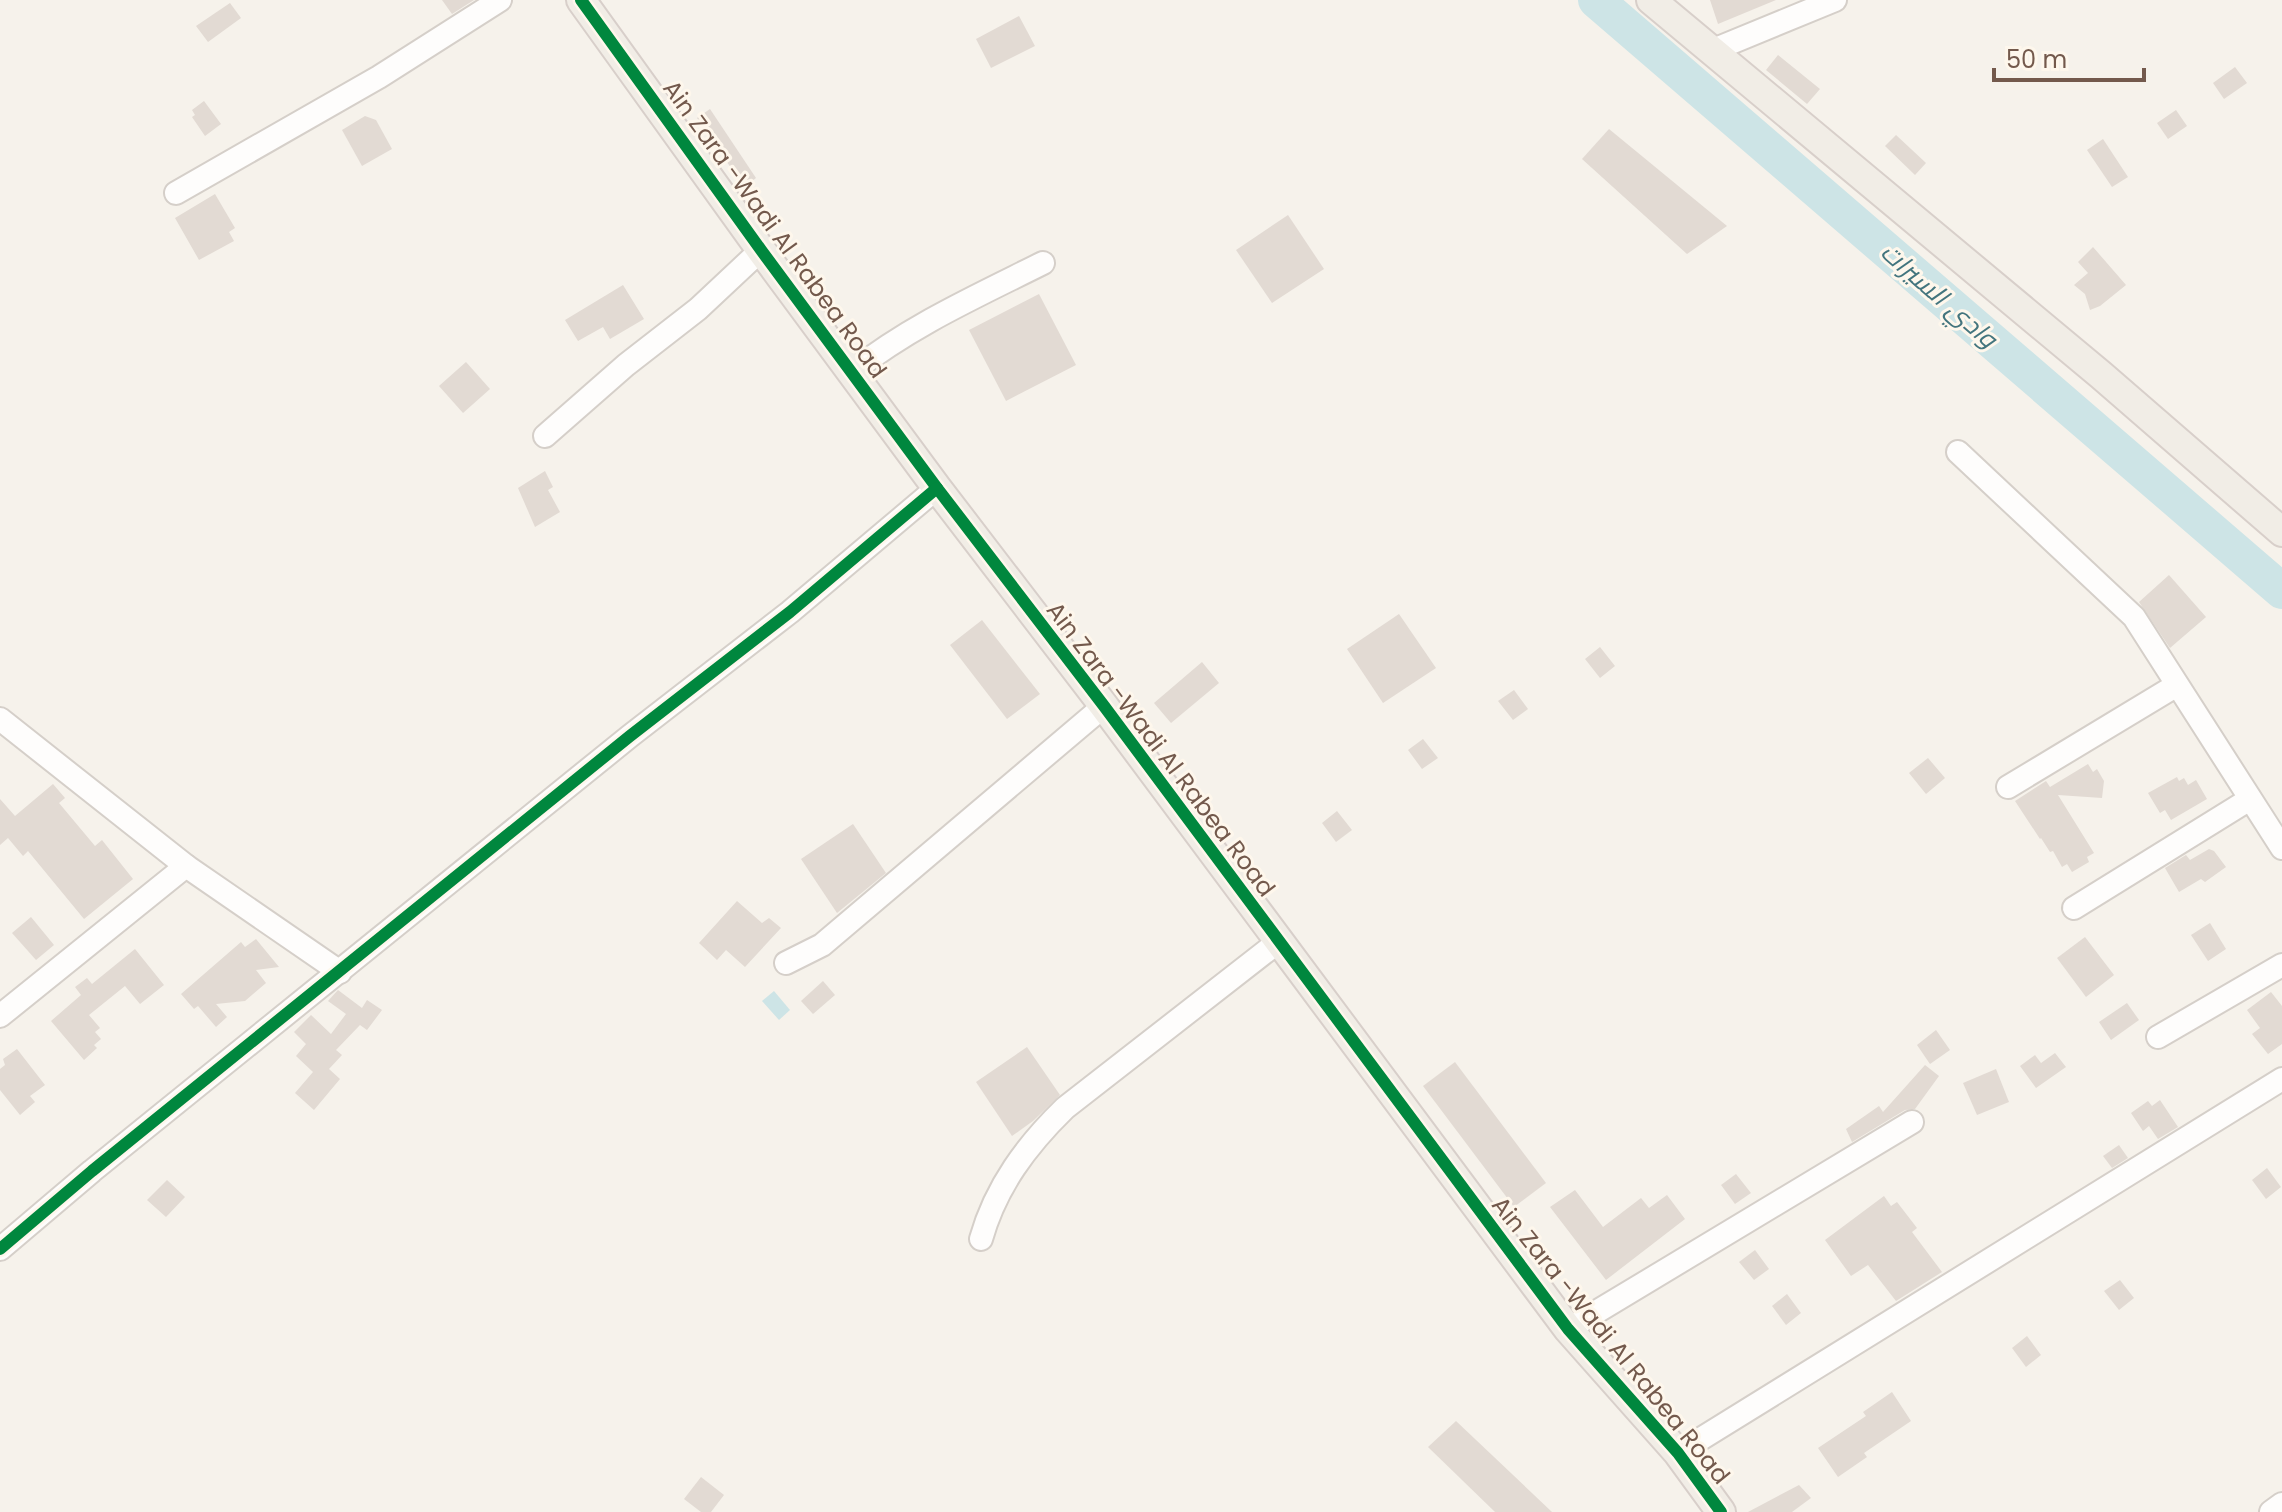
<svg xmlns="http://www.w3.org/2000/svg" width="2282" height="1512" font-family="Poppins,Cairo,sans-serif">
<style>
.water{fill:#cde4e6}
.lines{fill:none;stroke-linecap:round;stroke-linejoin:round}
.river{stroke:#cde4e6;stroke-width:36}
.building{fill:#e2dad3}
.minor-casing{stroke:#d5cfc9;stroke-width:26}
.major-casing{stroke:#d8cfca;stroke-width:32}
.minor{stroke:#fefdfc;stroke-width:22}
.major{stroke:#f1ede6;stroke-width:28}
.cycleway-casing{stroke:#fef7ec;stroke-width:17}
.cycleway{stroke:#00873e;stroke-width:12}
.labels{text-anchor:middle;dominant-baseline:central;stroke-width:6;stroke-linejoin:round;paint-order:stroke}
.street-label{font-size:24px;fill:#73594c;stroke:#fef7ec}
.water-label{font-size:26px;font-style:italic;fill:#43757e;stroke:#fef7ec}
</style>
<rect width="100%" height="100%" fill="#f6f2eb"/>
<polygon class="water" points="774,991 790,1010 779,1020 762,1001"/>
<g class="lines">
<polyline class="river" points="1596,0 2282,591"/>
</g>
<g class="building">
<polygon points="442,0 474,0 452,14"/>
<polygon points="1710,0 1776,0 1718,24"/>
<polygon points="230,3 241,18 208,42 196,26"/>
<polygon points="1019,16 1035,46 991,68 976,39"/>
<polygon points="1778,55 1820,89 1807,104 1766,70"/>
<polygon points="2235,67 2247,83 2224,99 2213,83"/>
<polygon points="204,101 221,124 205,136 192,117 195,115 192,110"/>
<polygon points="710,109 756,178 744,187 697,118"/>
<polygon points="2176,110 2187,126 2168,139 2157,123"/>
<polygon points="365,116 376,120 392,149 362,166 342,130"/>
<polygon points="1609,129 1727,226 1687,254 1582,159"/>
<polygon points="1896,135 1926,163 1915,175 1885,146"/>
<polygon points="2103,139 2128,177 2112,187 2087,150"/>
<polygon points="215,194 235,228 229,232 234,241 199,260 175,218"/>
<polygon points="1288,215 1324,269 1272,303 1236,250"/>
<polygon points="2093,247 2126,285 2100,306 2090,310 2085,294 2074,285 2088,273 2078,262"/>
<polygon points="623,285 644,319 610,339 603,327 578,341 565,320"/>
<polygon points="1039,294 1076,365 1006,401 969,330"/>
<polygon points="466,362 490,389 463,413 439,386"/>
<polygon points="545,471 553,487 548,490 560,512 535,527 518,488"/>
<polygon points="2169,575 2206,617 2170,648 2139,602"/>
<polygon points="1399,614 1436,668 1383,703 1347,649"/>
<polygon points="982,620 1040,694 1007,719 950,645"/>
<polygon points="1600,647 1615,666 1600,678 1585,659"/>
<polygon points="1202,662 1219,683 1171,723 1154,703"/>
<polygon points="1514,690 1528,709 1513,720 1498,701"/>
<polygon points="1423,739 1438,758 1422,769 1408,750"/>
<polygon points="1928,758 1945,778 1926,794 1909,773"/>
<polygon points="2088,764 2093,772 2097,769 2104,781 2102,798 2058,795 2094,853 2087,857 2089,862 2072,872 2067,864 2062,867 2053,851 2050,852 2041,838 2040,839 2015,801 2046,781 2050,787"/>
<polygon points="2177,777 2179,781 2184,778 2188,785 2196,780 2207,799 2171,820 2165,810 2160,813 2148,793"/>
<polygon points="53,784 65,798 59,803 95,846 102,840 133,879 84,919 28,851 23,856 8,838 0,845 0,799 15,816"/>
<polygon points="1337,811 1352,830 1336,842 1322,823"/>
<polygon points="853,824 886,873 837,913 801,859"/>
<polygon points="2209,849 2214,851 2226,867 2205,882 2201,879 2179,892 2165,868 2186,855 2190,860"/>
<polygon points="737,901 762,923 769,918 781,928 745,967 726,950 717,960 699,943"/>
<polygon points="31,917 54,945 36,960 12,933"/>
<polygon points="2210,923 2226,949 2208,961 2191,935"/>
<polygon points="2085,937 2114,975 2086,997 2057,958"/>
<polygon points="256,939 279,967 256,970 266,983 245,1001 216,1004 227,1017 216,1027 198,1006 194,1009 181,994 241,942 245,947"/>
<polygon points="135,949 164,985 140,1004 125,986 89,1015 100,1028 95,1032 101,1039 94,1045 97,1048 84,1060 51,1021 81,995 75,987 87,978 92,984"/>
<polygon points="823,981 835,995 813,1014 801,1001"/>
<polygon points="338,990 362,1008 367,1000 382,1010 367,1030 360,1025 336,1050 342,1055 329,1069 340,1079 314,1110 295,1093 313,1072 296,1056 306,1044 294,1032 311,1015 331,1034 346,1014 328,1001"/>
<polygon points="2271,992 2282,1006 2282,1044 2268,1054 2252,1034 2260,1028 2247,1010"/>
<polygon points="2127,1003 2139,1020 2111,1040 2099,1022"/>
<polygon points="1936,1030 1950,1050 1930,1064 1917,1045"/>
<polygon points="1027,1047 1060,1095 1033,1121 1012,1136 976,1082"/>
<polygon points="17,1049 45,1085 30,1096 35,1102 20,1115 0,1090 0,1069 5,1065 3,1059"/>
<polygon points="2055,1053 2066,1067 2036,1088 2020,1066 2035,1055 2041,1063"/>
<polygon points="1455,1062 1546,1183 1514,1207 1423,1086"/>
<polygon points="1925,1065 1939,1076 1915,1109 1905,1110 1852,1142 1846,1129 1879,1106 1883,1112"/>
<polygon points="1996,1069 2009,1102 1977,1115 1963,1083"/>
<polygon points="2160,1100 2178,1127 2158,1139 2149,1126 2143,1131 2131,1113 2148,1101 2152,1106"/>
<polygon points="2119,1145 2128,1158 2112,1168 2103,1156"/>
<polygon points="2267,1168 2281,1187 2266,1199 2252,1180"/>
<polygon points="1736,1174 1751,1193 1735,1204 1721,1185"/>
<polygon points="167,1180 185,1197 166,1217 147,1200"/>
<polygon points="1575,1190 1603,1227 1641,1198 1649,1208 1667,1195 1685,1219 1606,1280 1550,1207"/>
<polygon points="1884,1196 1891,1206 1897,1202 1917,1228 1912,1232 1942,1272 1896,1301 1868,1265 1851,1276 1825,1240"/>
<polygon points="1755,1250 1769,1269 1754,1280 1739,1262"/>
<polygon points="2120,1280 2134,1298 2119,1310 2104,1291"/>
<polygon points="1787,1294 1801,1313 1786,1325 1772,1306"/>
<polygon points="2027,1336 2041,1355 2026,1367 2012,1348"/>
<polygon points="1892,1392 1911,1421 1864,1453 1867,1457 1838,1477 1818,1448 1866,1416 1863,1412"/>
<polygon points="1456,1421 1552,1512 1495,1512 1428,1447"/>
<polygon points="701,1477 724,1495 711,1512 701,1512 684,1499"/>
<polygon points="1799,1485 1811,1498 1792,1512 1748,1512"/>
</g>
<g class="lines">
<defs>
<g id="minor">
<polyline points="1711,51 1835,0"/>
<polyline points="176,193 379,77 500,0"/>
<path d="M 852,372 C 910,326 977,296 1043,263"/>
<polyline points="545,436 626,365 698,309 761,250"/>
<polyline points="1958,452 2134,617 2282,848"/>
<polyline points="0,719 186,866"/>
<polyline points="2008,787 2177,685"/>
<polyline points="2074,908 2250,799"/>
<polyline points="786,963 822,945 1104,706"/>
<polyline points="0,1016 186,866 340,972"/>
<polyline points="2158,1037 2282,965"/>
<path d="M 981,1239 C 996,1186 1027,1145 1065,1108 L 1278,942"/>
<polyline points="0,1249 92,1171 630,736 790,612 937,488"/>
<polyline points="1568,1329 1912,1122"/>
<polyline points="1678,1453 2282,1079"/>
<polyline points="2271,1512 2282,1504"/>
</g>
<g id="major">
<polyline points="581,0 761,250 937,488 1104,706 1568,1329 1678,1453 1721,1512"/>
<polyline points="1651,0 2101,375 2282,532"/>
</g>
</defs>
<use href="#minor" class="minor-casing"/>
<use href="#major" class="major-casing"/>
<use href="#minor" class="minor"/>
<use href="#major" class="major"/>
<defs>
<g id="cycleway">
<polyline points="581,0 761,250 937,488 1104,706 1568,1329 1678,1453 1721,1512"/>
<polyline points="0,1249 92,1171 630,736 790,612 937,488"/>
</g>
</defs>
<use href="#cycleway" class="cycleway-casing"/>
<use href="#cycleway" class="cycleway"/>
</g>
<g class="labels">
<g class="street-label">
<text transform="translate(775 229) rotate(54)">Ain Zara -Wadi Al Rabea Road</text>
<text transform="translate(1161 749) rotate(53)">Ain Zara -Wadi Al Rabea Road</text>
<text transform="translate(1611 1340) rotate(51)">Ain Zara -Wadi Al Rabea Road</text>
</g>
<g class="water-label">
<text transform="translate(1939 295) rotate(41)">وادي السيرات</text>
</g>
</g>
<path d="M1994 68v12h150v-12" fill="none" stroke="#73594c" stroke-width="4"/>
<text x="2006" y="68" font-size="24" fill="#73594c" stroke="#fef7ec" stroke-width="6" paint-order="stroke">50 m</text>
</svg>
